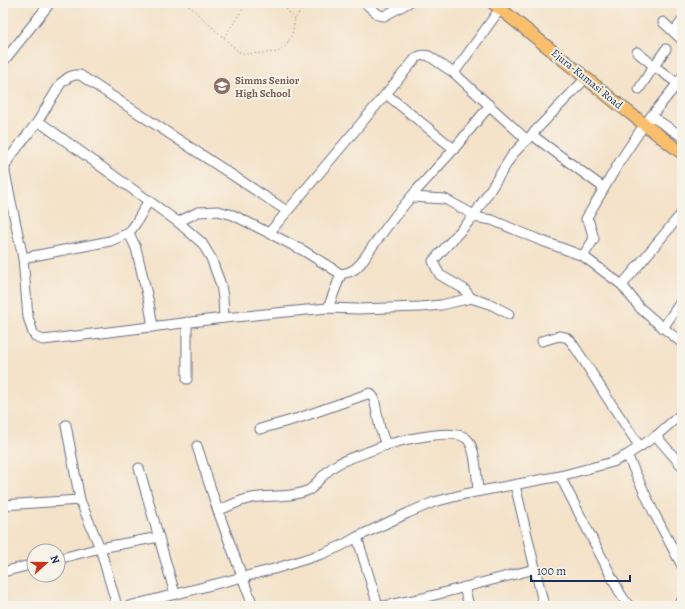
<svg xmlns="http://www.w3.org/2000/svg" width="685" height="609" font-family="Alegreya,serif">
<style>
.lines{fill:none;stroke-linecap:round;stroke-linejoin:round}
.minor-casing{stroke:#676e83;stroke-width:11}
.major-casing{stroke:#676e83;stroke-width:14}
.path{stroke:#676e83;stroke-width:1;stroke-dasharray:1 3;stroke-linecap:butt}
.minor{stroke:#fff;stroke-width:9}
.major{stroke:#f9bf6c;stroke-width:12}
.labels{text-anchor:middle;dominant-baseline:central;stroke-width:4;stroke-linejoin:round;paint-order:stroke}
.street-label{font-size:11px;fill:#1b2f5e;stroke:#f7f3e8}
.education-label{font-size:11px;font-weight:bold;fill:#785e54;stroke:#f7f3e8;text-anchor:start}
</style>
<rect width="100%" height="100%" fill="#f7f3e8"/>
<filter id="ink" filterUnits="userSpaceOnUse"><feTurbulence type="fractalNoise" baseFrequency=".025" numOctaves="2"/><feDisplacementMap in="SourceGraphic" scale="8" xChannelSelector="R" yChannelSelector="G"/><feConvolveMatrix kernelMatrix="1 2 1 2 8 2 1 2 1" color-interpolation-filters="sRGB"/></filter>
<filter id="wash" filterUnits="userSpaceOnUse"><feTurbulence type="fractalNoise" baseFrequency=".012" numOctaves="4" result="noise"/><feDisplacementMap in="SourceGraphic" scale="16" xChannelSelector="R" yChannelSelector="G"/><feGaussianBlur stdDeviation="0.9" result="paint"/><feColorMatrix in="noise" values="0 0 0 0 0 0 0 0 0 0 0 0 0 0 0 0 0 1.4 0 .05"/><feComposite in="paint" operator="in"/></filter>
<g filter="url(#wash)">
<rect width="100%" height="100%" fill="#f4e2c9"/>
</g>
<g filter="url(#ink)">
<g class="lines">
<defs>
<g id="minor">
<polyline points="365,3 379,15 384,16 408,3"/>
<polyline points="663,22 682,40"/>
<polyline points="674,32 682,21"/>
<polyline points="637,52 654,66 666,49"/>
<polyline points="3,62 50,3"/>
<polyline points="454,73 500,9"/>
<polyline points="639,89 654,66 681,86"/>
<polyline points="386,94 454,149"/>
<polyline points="651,116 680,135 682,132"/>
<polyline points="38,121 178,222 202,243 211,258 221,285 223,298 224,318"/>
<polyline points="532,135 604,188"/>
<polyline points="411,197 445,199 474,215"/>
<polyline points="287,211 80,75 75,75 69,77 61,83 38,121 8,160 5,167 5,173 23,258 28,317 33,333 36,337 43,340 224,318 328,308 358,309 420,307 441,305 471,298"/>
<polyline points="473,217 492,220 537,239 583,256 622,285 640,308 655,321 682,343"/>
<polyline points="178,222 198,212 218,211 233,215 269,233 304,251 341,274 328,308"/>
<polyline points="129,233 136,248 149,303 153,327"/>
<path d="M 269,233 L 416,58 C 420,55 423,54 429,56 L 454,73 L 527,140"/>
<polyline points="583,256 594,239 589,222 586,219 620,161 644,125 678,83 682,77"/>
<polyline points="23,258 110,241 129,233 136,223 149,200"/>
<polyline points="341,274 349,272 355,269 361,263 369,251 395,216 416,191 454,149 490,105"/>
<polyline points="622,285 682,213"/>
<polyline points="509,314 492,305 471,298 464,289 440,275 436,268 433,261 473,217 513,154 586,78"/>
<polyline points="187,322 187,379"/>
<polyline points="663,328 682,300"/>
<polyline points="542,341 559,336 565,337 570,340 586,364 606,396 640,447"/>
<polyline points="66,425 80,500 100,548 117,606"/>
<polyline points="260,429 299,418 370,393 374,398 380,428 386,445"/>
<polyline points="656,436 682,466"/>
<polyline points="197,446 218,511 253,606"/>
<polyline points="627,455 654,513 682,566"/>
<polyline points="139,468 175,594"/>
<polyline points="560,476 621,595 629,606"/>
<polyline points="515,485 544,606"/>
<polyline points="3,505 80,500"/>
<path d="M 218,511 C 229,506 240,500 252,498 C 271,495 291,498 309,490 C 313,488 315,484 318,481 C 323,476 329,469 336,465 C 345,459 357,456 367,452 C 376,449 384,445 393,443 C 407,439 457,428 467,439 C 476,447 477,479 478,491"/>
<polyline points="357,537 378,606"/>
<polyline points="58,559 100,548 159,537"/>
<polyline points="3,572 34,564"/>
<polyline points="464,587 469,606"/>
<polyline points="129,606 274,569 322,554 341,546 357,537 408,513 434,502 465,494 560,476 613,462 627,455 656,436 682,413"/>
<polyline points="384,606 423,598 535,569"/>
<polyline points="678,606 682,600"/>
</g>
<polyline id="major" points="493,3 618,104 682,153"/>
</defs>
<use href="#minor" class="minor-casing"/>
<use href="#major" class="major-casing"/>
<g class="path">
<polyline points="186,3 239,52 247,54 278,52 287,45 293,31 295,19 306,3"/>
<polyline points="281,3 295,19"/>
<polyline points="224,37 247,3"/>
</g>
<use href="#minor" class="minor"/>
<use href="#major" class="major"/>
</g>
</g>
<defs>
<symbol id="school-disc" viewBox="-11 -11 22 22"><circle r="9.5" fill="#8d6e63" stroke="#f7f3e8"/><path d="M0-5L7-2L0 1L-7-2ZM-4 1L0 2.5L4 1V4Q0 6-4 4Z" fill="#fff"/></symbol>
</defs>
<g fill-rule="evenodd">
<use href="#school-disc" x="212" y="76" width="20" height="20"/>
</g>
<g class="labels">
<g class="street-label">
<text transform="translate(587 79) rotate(39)">Ejura-Kumasi Road</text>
</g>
<g class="education-label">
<text x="235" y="80">Simms Senior<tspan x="235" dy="13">High School</tspan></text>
</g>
</g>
<rect width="685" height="609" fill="none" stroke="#f7f3e8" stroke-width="16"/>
<g transform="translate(46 563) rotate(69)"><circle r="19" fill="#f7f3e8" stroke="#9fa5b1"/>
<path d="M0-3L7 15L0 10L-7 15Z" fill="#c8321e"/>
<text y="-6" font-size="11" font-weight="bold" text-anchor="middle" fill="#1b2f5e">N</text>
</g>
<path d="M531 575v6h99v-6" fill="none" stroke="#1b2f5e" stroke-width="2"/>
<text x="537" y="575" font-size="12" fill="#1b2f5e" stroke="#f7f3e8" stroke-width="3" paint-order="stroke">100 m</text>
</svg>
